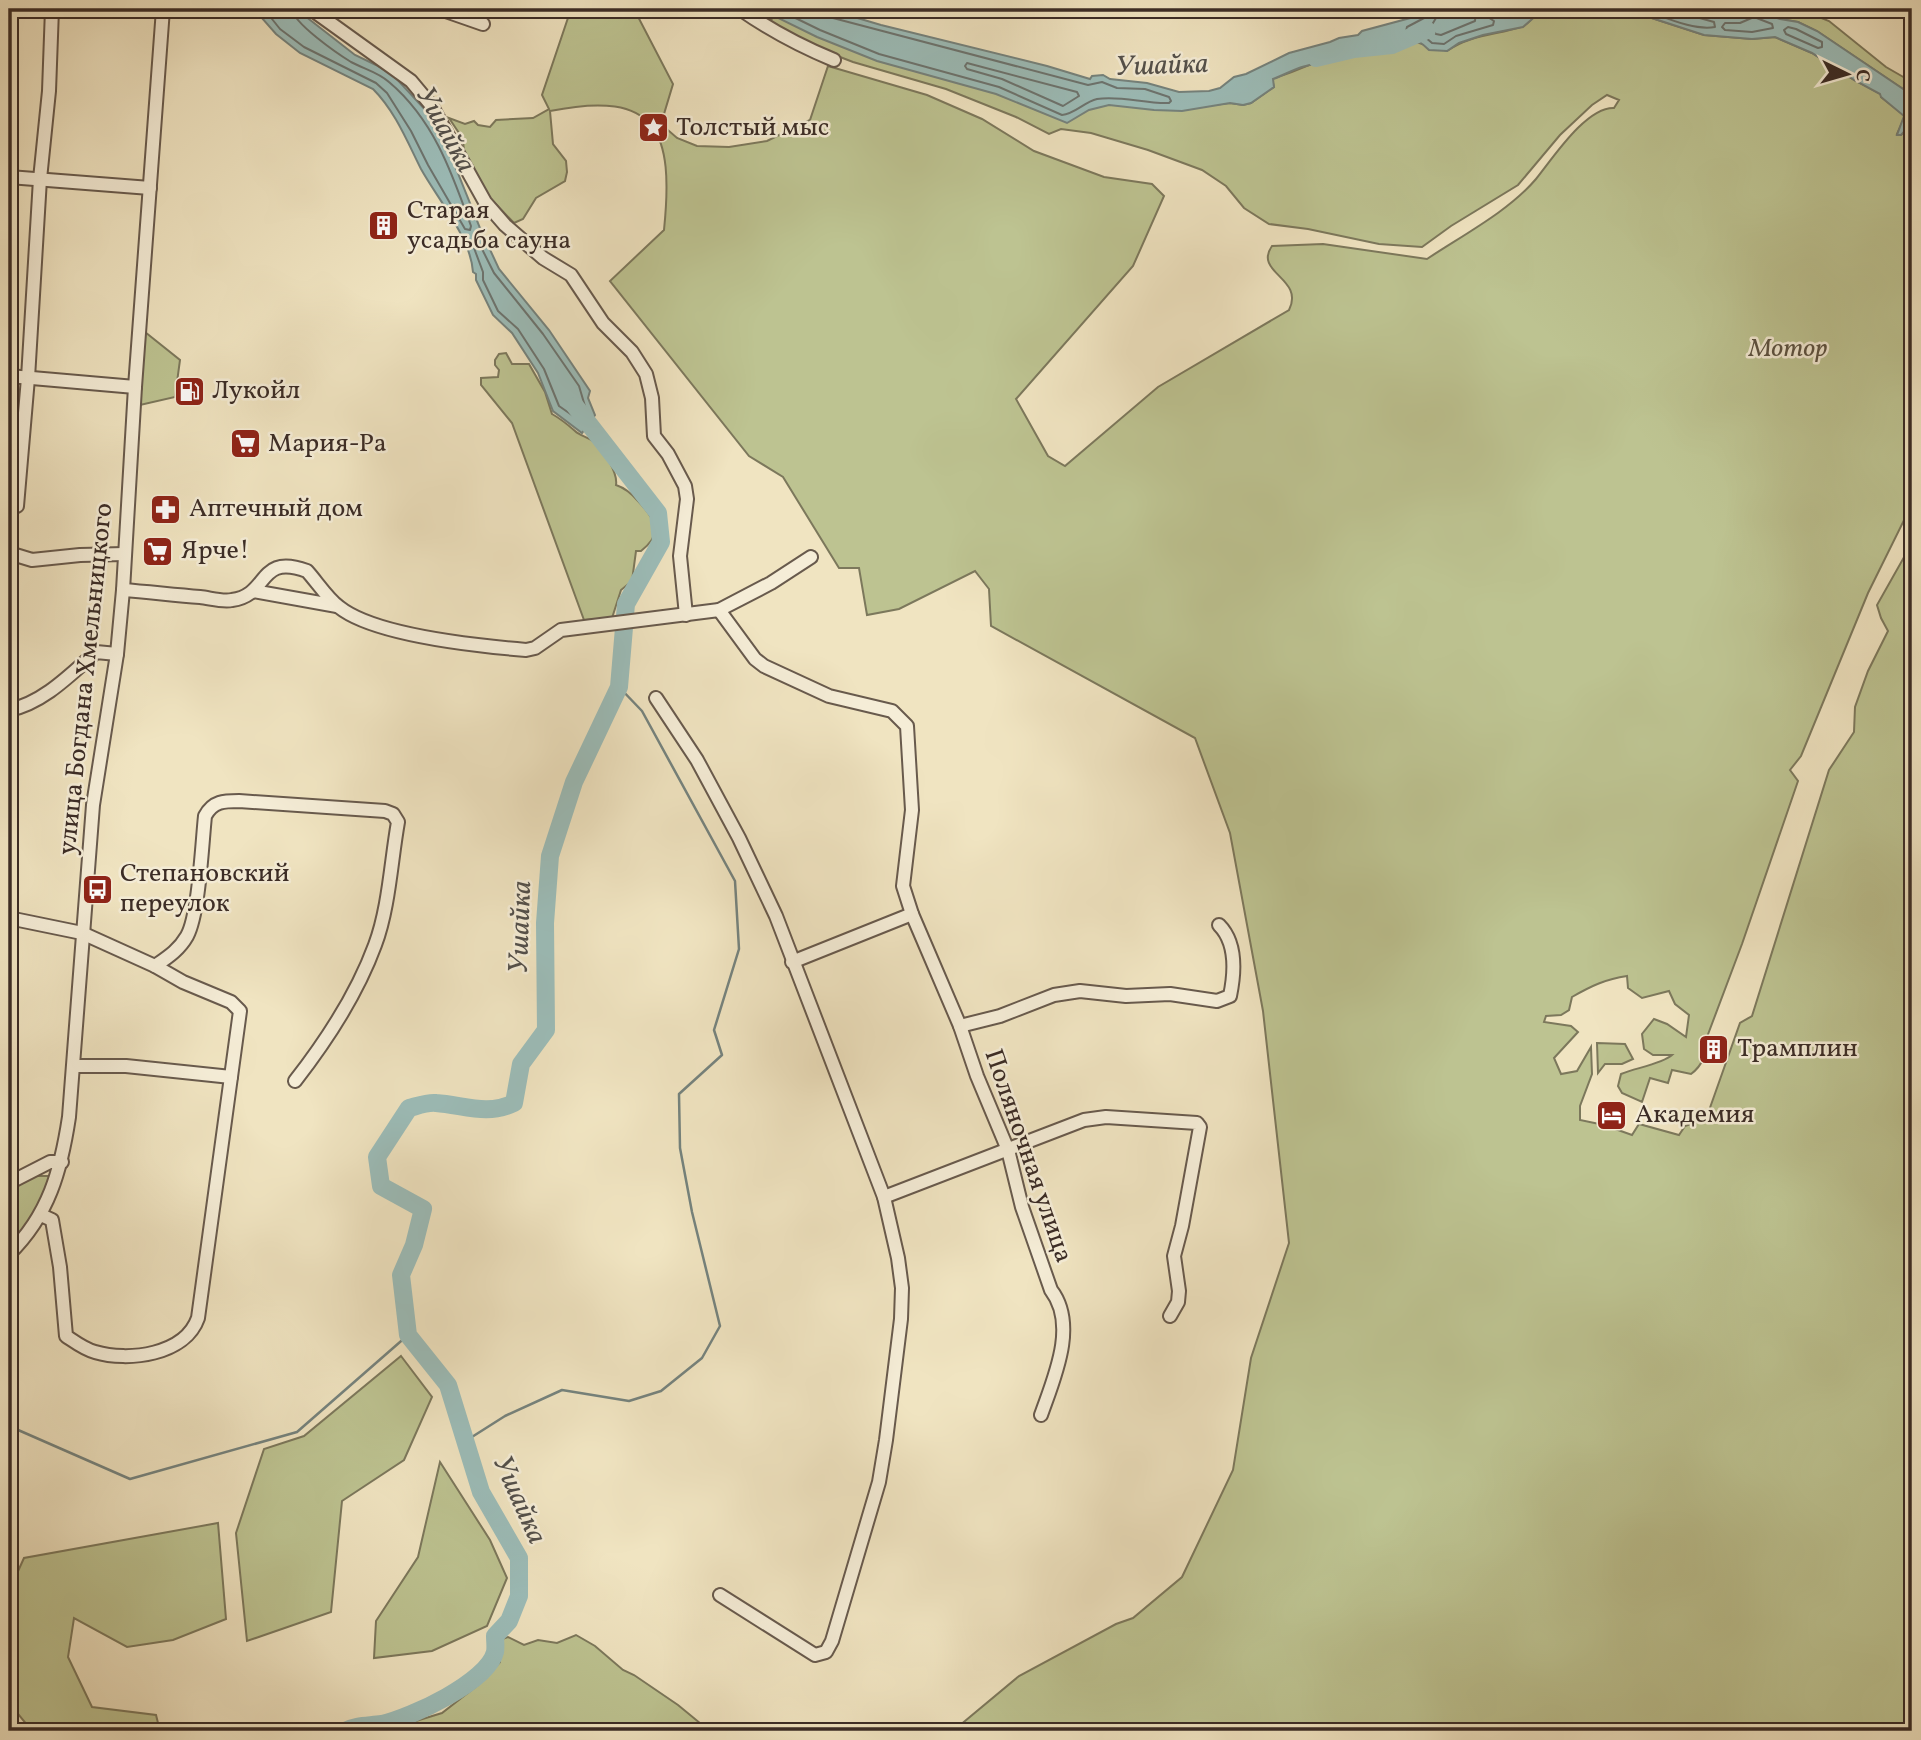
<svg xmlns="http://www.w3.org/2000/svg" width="1921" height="1740" font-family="Vollkorn,serif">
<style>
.green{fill:#bdc391;stroke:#7c785c;stroke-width:2}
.water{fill:#9cbdb9;stroke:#75837e;stroke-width:2}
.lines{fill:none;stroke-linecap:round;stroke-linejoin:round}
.shore{stroke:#6c7470;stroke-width:2}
.stream{stroke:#75837e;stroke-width:2.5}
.river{stroke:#9cbdb9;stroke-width:18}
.minor-casing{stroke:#685a4d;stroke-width:16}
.minor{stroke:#f5edd7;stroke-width:12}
.labels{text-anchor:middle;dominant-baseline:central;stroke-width:5;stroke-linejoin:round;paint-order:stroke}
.poi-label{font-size:26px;fill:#3b2c26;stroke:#f5edd7;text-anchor:start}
.park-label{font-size:26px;font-style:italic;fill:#5c5241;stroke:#f5edd7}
.street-label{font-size:26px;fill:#3b2c26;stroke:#f5edd7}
.water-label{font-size:28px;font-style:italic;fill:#53504b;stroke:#f5edd7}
</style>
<rect width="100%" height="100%" fill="#f0e4c1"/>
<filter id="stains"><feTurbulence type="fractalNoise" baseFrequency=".00286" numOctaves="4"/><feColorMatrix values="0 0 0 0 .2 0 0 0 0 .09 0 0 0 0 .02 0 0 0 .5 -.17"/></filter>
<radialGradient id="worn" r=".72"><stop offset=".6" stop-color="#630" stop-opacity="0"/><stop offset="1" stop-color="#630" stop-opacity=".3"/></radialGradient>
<g class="green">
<path d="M 571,9 L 634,9 L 673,84 L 661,124 L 677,138 L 697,146 L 729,147 L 767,141 L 810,120 L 828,66 L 927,95 L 982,119 L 1034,151 L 1104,177 L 1152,184 L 1164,196 L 1133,266 L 1016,399 L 1048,456 L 1065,466 L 1158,387 L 1289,310 C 1305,278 1253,273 1272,246 L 1323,244 L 1427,259 C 1463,235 1509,211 1536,179 C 1553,158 1586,107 1614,108 L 1619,100 L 1607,95 L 1592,105 L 1560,135 L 1518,185 L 1451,226 L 1422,247 L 1379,244 L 1308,229 L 1269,224 L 1244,208 L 1226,186 L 1202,170 L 1148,150 L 1091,133 L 1061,129 L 1049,134 L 1016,117 L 946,89 L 853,62 L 822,50 L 769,23 L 776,13 L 1088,106 L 1109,103 L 1181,109 L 1230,103 L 1243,105 L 1251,103 L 1274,87 L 1272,79 C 1296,71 1318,62 1340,50 L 1346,52 L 1398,37 L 1447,51 C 1470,35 1495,35 1521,27 C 1529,25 1531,17 1538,14 C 1548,8 1597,10 1610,12 L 1612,9 L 1624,9 L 1704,35 L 1752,39 L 1775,37 L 1812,53 L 1854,80 L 1881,94 L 1881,97 L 1905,116 L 1897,134 L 1901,135 L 1912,123 L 1912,504 L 1868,593 L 1801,756 L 1790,770 L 1798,781 L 1742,944 L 1707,1037 C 1709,1051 1702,1066 1691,1074 L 1672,1070 L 1668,1083 L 1650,1078 L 1642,1102 L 1622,1093 L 1618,1086 L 1621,1074 C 1635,1068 1662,1064 1672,1055 L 1653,1055 L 1644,1049 L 1642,1034 L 1654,1019 L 1667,1024 L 1686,1037 L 1689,1015 L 1675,1004 L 1669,991 L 1642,998 L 1628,988 L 1627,976 C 1606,979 1591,986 1572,997 L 1569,1010 L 1561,1015 L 1546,1016 L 1544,1022 L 1571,1026 L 1578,1032 L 1554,1058 L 1561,1074 L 1577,1071 L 1591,1047 L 1592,1074 L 1580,1106 L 1580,1120 L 1604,1125 L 1632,1135 L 1639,1124 L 1679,1135 L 1685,1126 L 1706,1119 L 1740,1023 L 1752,1016 L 1829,770 L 1854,732 L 1855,707 L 1868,671 L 1888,631 L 1881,618 L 1877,605 L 1912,543 L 1912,1731 L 953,1731 L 1019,1676 L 1116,1624 L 1133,1618 L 1182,1577 L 1233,1470 L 1251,1358 L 1289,1243 L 1263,1011 L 1230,833 L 1195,738 L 991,626 L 989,589 L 975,571 L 899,609 L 867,615 L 859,568 L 839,568 L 783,477 L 749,456 L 610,281 L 664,230 C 674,132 658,89 550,111 L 553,144 L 566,161 L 567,172 L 565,181 L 536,198 L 523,219 L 514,223 L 490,198 L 464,152 L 463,139 L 449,118 L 465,124 L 474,121 L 478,125 L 490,127 L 496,120 L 533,118 L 549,109 L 542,95 Z"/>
<polygon points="1682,9 1799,9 1829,21 1886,67 1912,82 1912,95 1817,31 1798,22 1780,19 1753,10 1739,16"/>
<polygon points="145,332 180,360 175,397 140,405"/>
<path d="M 506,353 L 512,364 L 529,364 L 545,392 L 552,414 C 561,419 567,424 575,431 C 580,436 588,437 594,442 C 604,450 618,473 616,485 C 625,488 632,494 638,501 C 656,520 664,533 641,551 L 636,551 L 632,581 L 621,590 L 612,618 L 584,620 L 512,423 L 481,385 L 481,378 L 498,377 L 499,370 L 495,365 L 495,360 L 499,354 Z"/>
<polygon points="1597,1043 1625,1044 1633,1059 1622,1064 1605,1064 1598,1073"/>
<path d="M 36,1176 L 49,1176 L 50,1180 C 42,1198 35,1226 15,1235 L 9,1231 L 9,1190 Z"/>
<polygon points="401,1356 432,1397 404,1460 342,1501 331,1612 247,1641 236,1533 264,1449 304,1436"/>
<polygon points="440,1462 490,1540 507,1578 487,1626 432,1651 374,1658 376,1621 418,1557"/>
<polygon points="218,1523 226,1619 173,1640 127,1647 74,1618 68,1657 92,1707 156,1715 160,1731 32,1731 9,1703 9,1591 24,1558"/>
<polygon points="576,1635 595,1646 623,1670 634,1675 678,1705 706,1728 705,1731 383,1731 442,1713 478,1685 500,1662 499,1640 508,1637 524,1645 538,1640 557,1643"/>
</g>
<g class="water">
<path d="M 240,9 L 296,9 L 355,55 L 376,65 L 394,76 L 430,115 L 443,136 L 480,228 L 499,269 L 549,330 L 590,391 L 588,398 L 595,415 L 582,433 L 553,411 L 538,373 L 512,333 L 493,315 L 476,280 L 476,274 L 473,272 C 471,238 437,198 421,169 C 407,141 395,111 373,89 L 300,53 L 276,34 L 254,9 L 242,11 Z"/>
<path d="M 765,9 L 827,9 L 881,25 L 1047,66 L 1090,79 L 1092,76 L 1103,75 L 1110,79 L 1147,83 L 1179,92 L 1209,91 L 1220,88 L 1234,77 L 1246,74 L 1289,53 L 1330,42 L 1339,38 L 1358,35 L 1362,31 L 1414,17 L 1426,9 L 1483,9 L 1510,16 L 1521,12 L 1523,9 L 1612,9 L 1610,12 L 1589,9 L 1538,14 L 1523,27 L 1483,35 L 1459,43 L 1447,51 L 1429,50 C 1410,30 1394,41 1372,46 C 1362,48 1354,46 1345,52 L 1340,50 C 1330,62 1314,63 1299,68 C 1290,71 1282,76 1273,79 L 1274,87 L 1251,103 L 1243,105 L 1230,103 L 1182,111 L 1154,110 L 1109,105 L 1089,110 L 1067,123 L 996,94 L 877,61 L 817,37 L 774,16 Z"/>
<polygon points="1624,9 1682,9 1738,16 1753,10 1780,19 1798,22 1817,31 1912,95 1912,123 1901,135 1897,135 1904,116 1881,97 1880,94 1854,80 1812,53 1775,37 1752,39 1704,35"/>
</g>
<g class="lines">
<g class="shore">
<path d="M 264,9 L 280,29 L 304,47 L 376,83 L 387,93 L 411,131 L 428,165 L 465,229 L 470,230 L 471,226 C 452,173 434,120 389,82 C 378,72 364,69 351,62 C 338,54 293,23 292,9"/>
<path d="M 777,9 L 820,30 L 879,54 L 999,87 L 1062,115 C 1075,114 1084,102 1097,99 C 1120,95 1145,104 1169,103 L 1171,101 L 1169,97 L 1145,89 L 1117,88 L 1102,82 L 1088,85 L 833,18 L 829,14 L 828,9"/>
<polyline points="1429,9 1426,17 1407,27 1406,31 1425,37 1432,43 1444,44 1456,36 1493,25 1494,21 1486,16 1485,9"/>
<polyline points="1438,9 1436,18 1430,28 1436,34 1441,35 1475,21 1476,9"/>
<path d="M 1641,9 C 1663,16 1692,31 1715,27 L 1714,22 L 1696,17 L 1693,9"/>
<polygon points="1754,17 1772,24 1773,28 1752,32 1725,30 1722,27 1725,23 1740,23"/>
<polygon points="1788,27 1796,29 1822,42 1822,47 1818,48 1786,34 1784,30"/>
<polygon points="967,63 1077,92 1079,96 1063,106 1002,79 967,69 965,66"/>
<polygon points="476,244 480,245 494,273 543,334 579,386 587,413 582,420 579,420 559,406 544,369 518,329 498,311 483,280 483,272 474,248"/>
</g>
<g class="stream">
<polyline points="9,1426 130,1479 297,1432 408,1335"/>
<polyline points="464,1442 505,1416 562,1390 629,1401 661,1391 702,1358 720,1326 692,1212 680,1148 679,1094 722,1055 714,1030 739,949 735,881 642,711 619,687"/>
</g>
<g class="river">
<polyline points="1316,58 1354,49 1392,45 1427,30"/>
<path d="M 345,1731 C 356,1725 369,1726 382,1724 C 410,1718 488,1682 495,1652 C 496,1647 495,1641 495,1636 L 509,1621 L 519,1596 L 519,1558 L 481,1492 L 448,1385 L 408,1335 L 401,1275 L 414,1245 L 423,1209 L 381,1186 L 377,1157 L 409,1108 C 417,1106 428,1102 436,1103 C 464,1105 487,1116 514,1103 L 521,1064 L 546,1030 L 545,923 L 550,856 L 574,782 L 619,687 L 626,604 L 661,542 L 658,513 L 575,406"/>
</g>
<defs>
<g id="minor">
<polyline points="311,9 411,81 431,105 485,202 505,225 543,258 571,275 603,323 632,352 646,374 652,398 654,436 668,454 685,486 687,499 680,556 686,615"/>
<polyline points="440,9 483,24"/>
<path d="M 740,9 C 770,30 800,46 834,60"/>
<polyline points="9,177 150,188"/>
<polyline points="9,376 135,387"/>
<polyline points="17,506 28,378 40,179 49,91 52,9"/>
<polyline points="9,553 32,560 80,555 125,554"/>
<path d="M 123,590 C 149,592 174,595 200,597 C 210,598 222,602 232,600 C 270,595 257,553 307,571 C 317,582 327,598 339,607 C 375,636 479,646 526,650 L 535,648 L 561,630 L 719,610 L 771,583 L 811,557"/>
<polyline points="253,591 337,606"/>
<path d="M 719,610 L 755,659 L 764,666 L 829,696 L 892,711 L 907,726 L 912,810 L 903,886 L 912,914 L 960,1026 L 977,1076 L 1008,1150 L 1022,1207 L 1051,1290 C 1078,1325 1054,1378 1041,1415"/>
<polyline points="656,698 697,760 739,838 776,916 884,1197 898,1258 902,1288 901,1319 886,1440 879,1482 832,1641 826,1652 815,1655 720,1595"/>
<path d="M 9,710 C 43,703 70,675 96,652 L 117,654"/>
<path d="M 9,918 L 82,933 L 155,966 L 183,982 L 231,1002 L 240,1011 L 198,1318 C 185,1355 128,1362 95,1352 C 84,1349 75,1342 66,1336 L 60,1267 L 52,1220 L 41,1215"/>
<polyline points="792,962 912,914"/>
<path d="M 155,966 C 168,957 179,950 187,936 C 199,914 202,844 205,816 C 213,801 224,801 239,801 L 385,811 L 393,814 L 398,822 C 391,861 389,908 375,945 C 357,994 327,1040 295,1081"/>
<path d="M 960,1026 L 1000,1016 L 1054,995 L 1080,991 L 1126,996 L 1170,994 L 1217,1001 L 1230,996 C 1235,972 1237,943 1219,925"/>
<polyline points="74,1066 126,1066 231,1077"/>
<polyline points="9,1183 50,1162 62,1162"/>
<polyline points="884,1197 1084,1120 1106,1117 1197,1123 1200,1127 1182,1226 1174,1256 1179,1291 1178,1302 1170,1316"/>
<path d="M 9,1254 C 49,1215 61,1170 69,1117 L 93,805 L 117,654 L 123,590 L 135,387 L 163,9"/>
</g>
</defs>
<use href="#minor" class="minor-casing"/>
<use href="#minor" class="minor"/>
</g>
<defs>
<symbol id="sight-square" viewBox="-11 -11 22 22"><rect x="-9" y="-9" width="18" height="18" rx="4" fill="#8f2418" stroke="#f5edd7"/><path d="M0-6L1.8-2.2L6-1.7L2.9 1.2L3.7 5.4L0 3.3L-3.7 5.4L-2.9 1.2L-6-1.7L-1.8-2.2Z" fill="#fff"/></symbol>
<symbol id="building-square" viewBox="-11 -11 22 22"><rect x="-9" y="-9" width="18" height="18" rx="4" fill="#8f2418" stroke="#f5edd7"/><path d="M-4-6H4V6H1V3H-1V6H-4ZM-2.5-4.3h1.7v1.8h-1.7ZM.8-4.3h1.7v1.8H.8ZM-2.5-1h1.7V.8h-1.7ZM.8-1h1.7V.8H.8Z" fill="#fff"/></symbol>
<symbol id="fuel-square" viewBox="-11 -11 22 22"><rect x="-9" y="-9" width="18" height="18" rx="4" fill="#8f2418" stroke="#f5edd7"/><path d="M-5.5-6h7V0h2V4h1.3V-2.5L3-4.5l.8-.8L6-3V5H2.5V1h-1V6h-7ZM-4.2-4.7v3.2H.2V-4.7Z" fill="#fff"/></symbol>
<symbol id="supermarket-square" viewBox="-11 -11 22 22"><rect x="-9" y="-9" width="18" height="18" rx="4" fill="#8f2418" stroke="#f5edd7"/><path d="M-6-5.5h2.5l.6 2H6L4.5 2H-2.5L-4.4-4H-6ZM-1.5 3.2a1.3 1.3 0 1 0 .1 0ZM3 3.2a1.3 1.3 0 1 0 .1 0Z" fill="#fff"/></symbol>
<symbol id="pharmacy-square" viewBox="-11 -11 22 22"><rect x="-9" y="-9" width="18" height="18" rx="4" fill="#8f2418" stroke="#f5edd7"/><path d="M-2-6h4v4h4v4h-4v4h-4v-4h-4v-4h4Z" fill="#fff"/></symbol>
<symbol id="bus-square" viewBox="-11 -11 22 22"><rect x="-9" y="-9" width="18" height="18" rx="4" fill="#8f2418" stroke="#f5edd7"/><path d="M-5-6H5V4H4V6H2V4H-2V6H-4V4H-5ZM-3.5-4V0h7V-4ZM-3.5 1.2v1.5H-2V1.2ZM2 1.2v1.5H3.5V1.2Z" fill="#fff"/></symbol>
<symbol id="hotel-square" viewBox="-11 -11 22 22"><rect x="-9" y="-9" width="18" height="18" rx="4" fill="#8f2418" stroke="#f5edd7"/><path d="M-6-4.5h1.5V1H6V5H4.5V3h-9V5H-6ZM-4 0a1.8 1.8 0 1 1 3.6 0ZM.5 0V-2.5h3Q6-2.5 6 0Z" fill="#fff"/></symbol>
</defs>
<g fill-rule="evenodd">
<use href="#sight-square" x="636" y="110" width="35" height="35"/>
<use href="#building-square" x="366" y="208" width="35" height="35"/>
<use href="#fuel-square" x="172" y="374" width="35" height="35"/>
<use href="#supermarket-square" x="228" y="426" width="35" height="35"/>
<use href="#pharmacy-square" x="148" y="492" width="35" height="35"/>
<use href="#supermarket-square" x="140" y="534" width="35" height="35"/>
<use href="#bus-square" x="80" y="872" width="35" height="35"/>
<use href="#building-square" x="1696" y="1032" width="35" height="35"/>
<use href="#hotel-square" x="1594" y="1098" width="35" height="35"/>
</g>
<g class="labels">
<g class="poi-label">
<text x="676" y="128">Толстый мыс</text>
<text x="407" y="211">Старая<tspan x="407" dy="30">усадьба сауна</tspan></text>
<text x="212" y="391">Лукойл</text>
<text x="268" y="444">Мария-Ра</text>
<text x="189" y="509">Аптечный дом</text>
<text x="181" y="551">Ярче!</text>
<text x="120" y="874">Степановский<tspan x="120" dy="30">переулок</tspan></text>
<text x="1737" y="1049">Трамплин</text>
<text x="1635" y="1115">Академия</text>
</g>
<g class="park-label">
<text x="1788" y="349">Мотор</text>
</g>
<g class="street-label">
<text transform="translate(86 679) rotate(-84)">улица Богдана Хмельницкого</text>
<text transform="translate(1028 1156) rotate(71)">Поляночная улица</text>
</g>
<g class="water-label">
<text transform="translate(1162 66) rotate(-2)">Ушайка</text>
<text transform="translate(445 130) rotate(61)">Ушайка</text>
<text transform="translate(521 927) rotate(-88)">Ушайка</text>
<text transform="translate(519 1500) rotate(66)">Ушайка</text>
</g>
</g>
<rect width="1921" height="1740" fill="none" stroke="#f0e4c1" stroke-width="35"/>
<rect x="10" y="10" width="1900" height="1719" fill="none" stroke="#3b2c26" stroke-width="3.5"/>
<rect x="18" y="18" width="1886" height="1705" fill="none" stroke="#3b2c26" stroke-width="2"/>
<g transform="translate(1847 74) rotate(95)" stroke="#f5edd7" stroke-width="5" paint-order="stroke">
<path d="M0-5L12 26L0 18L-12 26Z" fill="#3b2c26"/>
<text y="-10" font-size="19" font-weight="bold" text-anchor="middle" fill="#3b2c26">С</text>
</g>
<rect width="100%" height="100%" filter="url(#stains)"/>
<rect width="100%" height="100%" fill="url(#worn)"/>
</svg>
